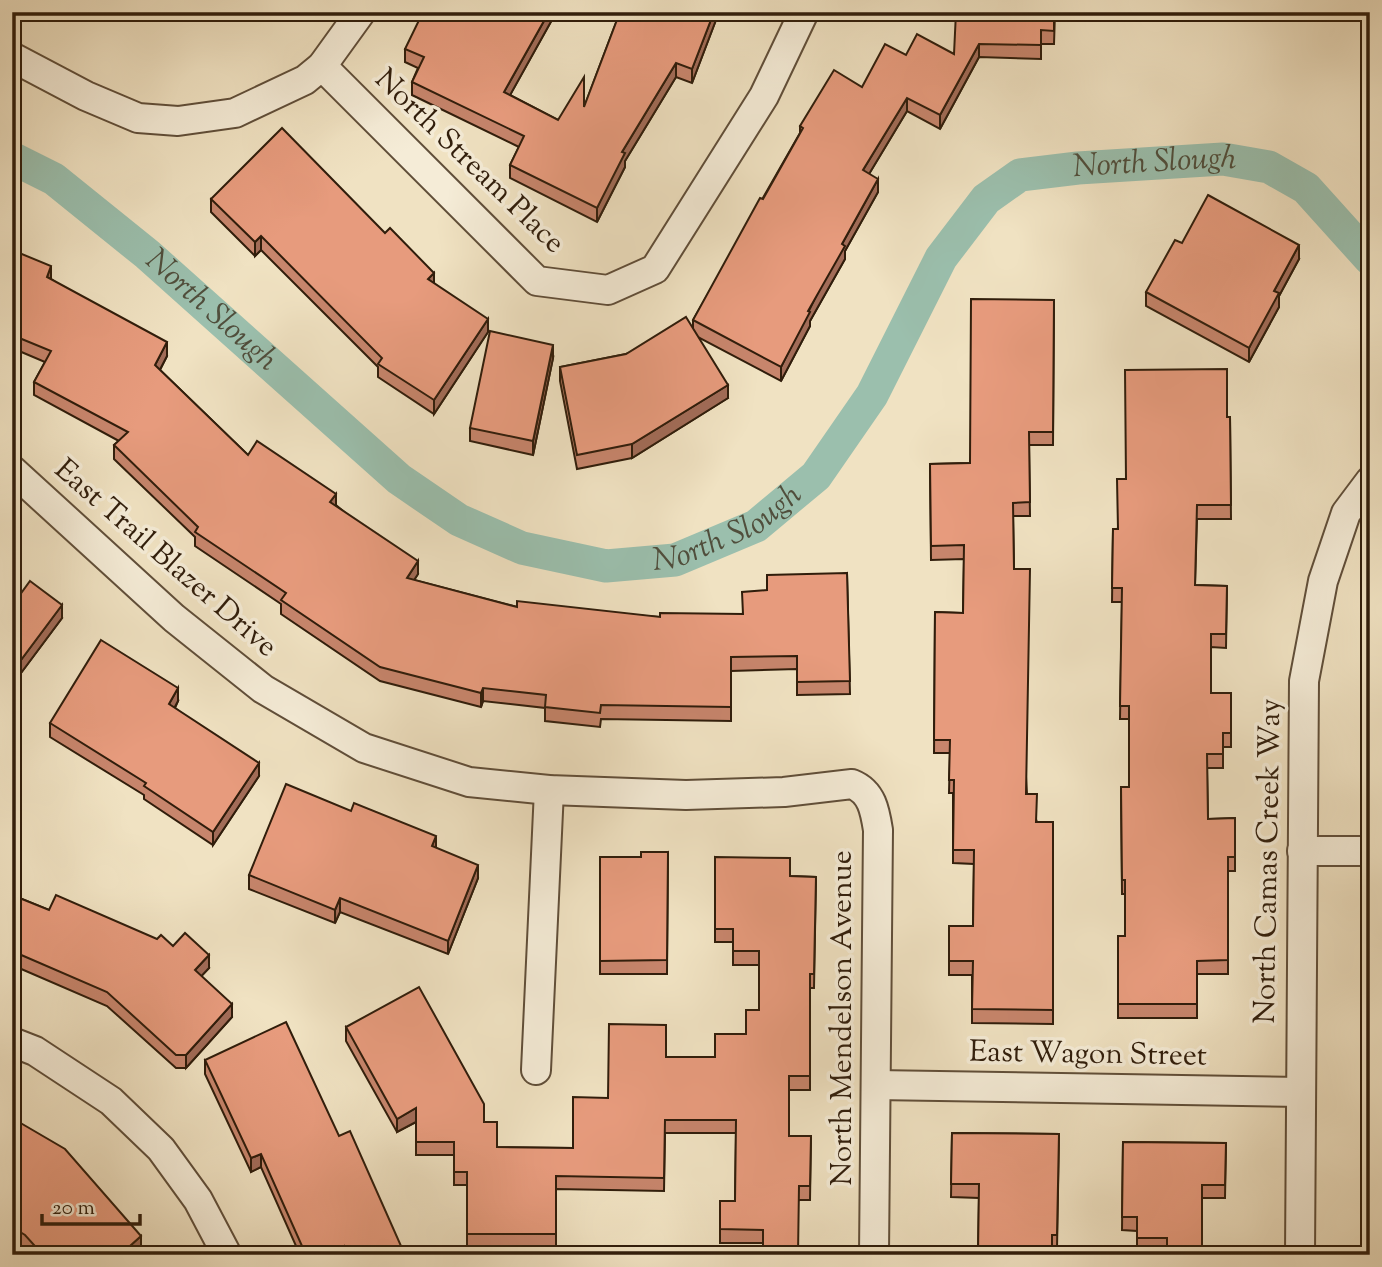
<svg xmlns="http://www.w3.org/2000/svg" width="1382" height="1267" font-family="'Sorts Mill Goudy',serif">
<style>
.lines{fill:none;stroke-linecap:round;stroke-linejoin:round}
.canal{stroke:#9bbfad;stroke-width:33}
.minor-casing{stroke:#604e39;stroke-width:32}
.minor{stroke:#f5ecd7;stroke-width:28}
.wall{fill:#c7856c;stroke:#301d0b;stroke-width:2}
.shaded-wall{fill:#a26c58;stroke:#301d0b;stroke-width:2}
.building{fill:#e79b7d;stroke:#301d0b;stroke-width:2}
.labels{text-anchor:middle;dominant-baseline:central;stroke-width:7;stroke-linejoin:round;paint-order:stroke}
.street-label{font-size:30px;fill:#301d0b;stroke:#f5ecd7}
.water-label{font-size:32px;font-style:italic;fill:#504e3c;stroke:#f5ecd7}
</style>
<rect width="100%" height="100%" fill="#f0e2c2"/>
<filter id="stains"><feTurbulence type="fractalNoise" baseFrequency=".00286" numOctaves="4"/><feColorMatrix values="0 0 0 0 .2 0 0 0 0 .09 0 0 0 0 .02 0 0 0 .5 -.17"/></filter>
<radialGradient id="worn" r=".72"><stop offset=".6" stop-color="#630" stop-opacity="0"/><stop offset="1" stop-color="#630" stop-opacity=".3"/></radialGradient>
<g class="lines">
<path class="canal" id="s1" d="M 12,158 L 54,179 L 147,254 L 399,479 L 459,520 L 522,548 L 606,566 L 675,560 L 756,526 L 816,476 L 872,395 L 941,258 L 986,199 L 1020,175 L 1078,168 L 1223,159 L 1269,167 L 1306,188 L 1370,259"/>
<defs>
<g id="minor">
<polyline points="12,57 86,96 138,118 178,121 235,113 305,80 322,66 361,12"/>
<polyline points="322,66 537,281 608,290 655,269 764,96 804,12"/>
<path d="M 12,470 L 174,618 L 263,689 L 364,748 L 469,782 L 549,790 L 686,795 L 784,792 L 852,784 C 872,792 875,811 878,830 L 874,1255"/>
<polyline points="1302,851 1370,851"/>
<polyline points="12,1042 35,1051 111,1101 161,1149 198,1200 227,1255"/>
<polyline points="536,1070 549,790"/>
<polyline points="876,1085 1300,1092"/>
<polyline points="1300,1255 1304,681 1323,581 1346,513 1370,481"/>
</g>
</defs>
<use href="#minor" class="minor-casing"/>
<use href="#minor" class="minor"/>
</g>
<g class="wall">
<polygon points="553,12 553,18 510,95 558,120 584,107 620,12 719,12 692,83 676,77 625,161 625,167 597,222 510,178 510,165 519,147 412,95 412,82 418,68 405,62 405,49"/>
<polygon points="1055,12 1054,44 1041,44 1041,59 979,57 940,129 907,111 869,174 878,192 845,251 845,259 810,321 810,326 781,381 698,337 728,398 632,458 577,469 560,381 560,367 626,354 693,328 693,320 800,133 800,126 862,87 906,55 954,54"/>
<polygon points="211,199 434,283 488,332 434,414 378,377 378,367 261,250 255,256 211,212"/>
<polygon points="1182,243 1299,259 1279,296 1279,307 1249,362 1146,306 1146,292"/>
<polygon points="12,250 51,279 167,356 160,370 248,455 336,505 418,574 414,580 517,607 660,617 742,614 767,590 847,573 850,694 797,695 797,669 731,671 731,721 601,719 600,727 545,721 545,708 483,701 481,707 380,681 281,614 281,604 195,546 195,537 114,459 114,445 119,441 34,395 34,382 45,362 12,348"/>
<polygon points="1054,300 1053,445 1029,445 1030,516 1013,516 1014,569 1027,794 1037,822 1053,822 1053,1024 972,1023 972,975 949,975 949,926 973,926 974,864 953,863 953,793 949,793 950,753 934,753 935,612 963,613 964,559 931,560 930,464 970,463"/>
<polygon points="553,358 533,455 470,441 470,428"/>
<polygon points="1227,417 1230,417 1231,519 1197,519 1195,585 1227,586 1226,648 1211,647 1211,693 1231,693 1231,747 1223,747 1223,768 1207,768 1208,819 1235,818 1235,871 1228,871 1228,974 1197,974 1197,1018 1118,1018 1118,936 1125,936 1125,894 1122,894 1121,787 1129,787 1129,719 1120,719 1122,602 1112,602 1113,529 1117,529"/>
<polygon points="12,591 19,596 62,618 15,681 12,679"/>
<polygon points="178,701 175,708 259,776 213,845 144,799 144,795 50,737 50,723"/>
<polygon points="436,848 478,878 448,954 340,912 335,923 249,889 249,875"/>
<polygon points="668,852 667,974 600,974 600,857 641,857"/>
<polygon points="715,857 790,876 816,877 814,988 810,988 810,1090 789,1090 789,1136 811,1136 810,1200 799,1200 763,1243 720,1243 720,1201 735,1201 736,1133 665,1133 664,1191 556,1189 556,1247 467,1247 467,1185 454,1185 454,1155 416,1155 416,1122 397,1132 346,1041 346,1027 484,1122 497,1147 573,1148 608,1098 666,1057 715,1057 746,1034 759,1010 759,965 733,965 733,942 715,942"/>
<polygon points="12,895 49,910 173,946 209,968 201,976 232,1017 186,1068 176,1068 107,1006 12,965"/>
<polygon points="205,1060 339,1136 405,1255 300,1255 261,1167 251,1172 205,1074"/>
<polygon points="12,1118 141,1250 135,1255 31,1255 25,1249 12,1241"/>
<polygon points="952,1133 1059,1134 1057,1249 978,1253 979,1198 951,1197"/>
<polygon points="1123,1142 1226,1143 1225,1198 1202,1198 1167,1251 1137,1251 1137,1231 1122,1230"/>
</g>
<g class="shaded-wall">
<polygon points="549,12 553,12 553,18 504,106 504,92"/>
<polygon points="714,12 719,12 692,83 692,69"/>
<polygon points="979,44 979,57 940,129 940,115"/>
<polygon points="676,63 676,77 625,161 625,167 597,222 597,208 622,152"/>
<polygon points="907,98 907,111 863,184 863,170"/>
<polygon points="878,179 878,192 845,251 845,259 810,321 810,326 781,381 781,367 842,244"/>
<polygon points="261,236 261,250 255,256 255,242"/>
<polygon points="1299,245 1299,259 1279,296 1279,307 1249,362 1249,348 1274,291"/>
<polygon points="51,266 51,280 47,277"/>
<polygon points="434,273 434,286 428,279"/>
<polygon points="488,319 488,332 434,414 434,400"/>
<polygon points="167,342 167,356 155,379 155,365"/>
<polygon points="553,345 553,358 533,455 533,441"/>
<polygon points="728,385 728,398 632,458 632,444"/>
<polygon points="336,494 336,508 330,502"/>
<polygon points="418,561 418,574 407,591 407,578"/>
<polygon points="62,605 62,618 15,681 15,668"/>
<polygon points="178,688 178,701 169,718 169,704"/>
<polygon points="483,688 483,701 481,707 481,693"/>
<polygon points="259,763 259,776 213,845 213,832"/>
<polygon points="436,836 436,849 432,846"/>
<polygon points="478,865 478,878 448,954 448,941"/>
<polygon points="340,898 340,912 335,923 335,910"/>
<polygon points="209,955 209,968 195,983 195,970"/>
<polygon points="232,1004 232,1017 186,1068 186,1055"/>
<polygon points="416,1108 416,1122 397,1132 397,1119"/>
<polygon points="261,1154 261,1167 251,1172 251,1158"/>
<polygon points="141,1236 141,1250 135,1255 120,1255"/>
<polygon points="344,1246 344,1255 324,1255"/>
</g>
<g class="building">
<polygon points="423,12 549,12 504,92 558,120 584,77 584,107 620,12 714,12 692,69 676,63 622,152 625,153 597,208 510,165 524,136 412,82 424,57 405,49"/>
<polygon points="956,12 1054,12 1054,31 1041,30 1041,45 979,44 940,115 907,98 863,170 878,179 842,244 845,246 808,311 810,312 781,367 693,320 760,198 763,199 803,128 800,126 834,70 862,87 885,44 906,55 917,34 954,54"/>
<polygon points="282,128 385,233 390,228 434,273 428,279 488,319 434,400 378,364 382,358 261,236 255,242 211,199"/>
<polygon points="1208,195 1299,245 1274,291 1279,293 1249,348 1146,292 1175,240 1182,243"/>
<polygon points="12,250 51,266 47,277 167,342 155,365 248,455 257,441 336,494 330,502 418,561 407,578 517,607 517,601 660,617 660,613 743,614 742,592 767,590 767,575 847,573 850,681 797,682 797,656 731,657 731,707 601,705 600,713 545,707 546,695 483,688 481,693 380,667 281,600 286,593 195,532 198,527 114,445 128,432 34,382 51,351 12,335"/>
<polygon points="971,299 1054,300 1053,432 1029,432 1030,502 1013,503 1014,569 1030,569 1026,794 1037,794 1036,822 1053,822 1053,1010 972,1009 973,961 949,961 949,926 973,926 974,850 953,850 954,780 949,780 950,740 934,740 935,612 963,613 964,545 931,546 930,464 970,463"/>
<polygon points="686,317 728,385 632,444 577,455 560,367 626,354"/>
<polygon points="490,331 553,345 533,441 470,428"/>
<polygon points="1227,369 1227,417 1230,417 1231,505 1197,505 1195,585 1227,586 1226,634 1211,634 1211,693 1231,693 1231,733 1223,733 1223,754 1207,754 1208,819 1235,818 1235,857 1228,857 1228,960 1197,961 1197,1004 1118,1004 1118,936 1125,936 1125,880 1122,880 1121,787 1129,787 1129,706 1120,706 1122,588 1112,588 1113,529 1118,529 1117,479 1126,479 1125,370"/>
<polygon points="30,581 62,605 15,668 12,665 12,591 19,596"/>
<polygon points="101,640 178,688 169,704 259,763 213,832 144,786 146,783 50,723"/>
<polygon points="286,784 351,811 354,803 436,836 432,846 478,865 448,941 340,898 335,910 249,875"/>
<polygon points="641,852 668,852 667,960 600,961 600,857 641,857"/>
<polygon points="715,857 790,858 790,876 816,877 814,974 810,974 810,1076 789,1076 789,1136 811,1136 810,1186 799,1186 798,1255 763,1255 763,1230 720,1229 720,1201 735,1201 736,1120 665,1120 664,1178 556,1176 556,1234 467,1234 467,1172 454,1172 454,1142 416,1142 416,1108 397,1119 346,1027 419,987 484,1104 484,1122 497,1122 497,1147 573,1148 573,1097 608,1098 609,1024 666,1025 666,1057 715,1057 715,1034 746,1034 746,1010 759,1010 759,951 733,951 733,929 715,929"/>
<polygon points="12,895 49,910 56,895 157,939 161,935 173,946 185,933 209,955 195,970 232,1004 186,1055 176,1055 107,992 12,951"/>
<polygon points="286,1022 339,1136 350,1131 405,1255 345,1255 344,1246 324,1255 306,1255 261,1154 251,1158 205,1060"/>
<polygon points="12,1118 65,1149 141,1236 120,1255 43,1255 25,1235 12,1227"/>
<polygon points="952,1133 1059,1134 1057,1235 1052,1235 1052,1255 952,1255 952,1253 978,1253 979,1184 951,1184"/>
<polygon points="1123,1142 1226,1143 1225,1185 1202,1185 1202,1255 1167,1255 1167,1238 1137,1238 1137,1217 1122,1217"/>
</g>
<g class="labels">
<g class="street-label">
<text transform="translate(469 162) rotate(44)">North Stream Place</text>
<text transform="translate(165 559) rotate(41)">East Trail Blazer Drive</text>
<text transform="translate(1269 861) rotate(-89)">North Camas Creek Way</text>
<text transform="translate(843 1018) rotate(-90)">North Mendelson Avenue</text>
<text transform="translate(1088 1055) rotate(1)">East Wagon Street</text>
</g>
<g class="water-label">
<text stroke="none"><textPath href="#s1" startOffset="1470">North Slough</textPath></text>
<text stroke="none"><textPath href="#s1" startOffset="252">North Slough</textPath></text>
<text stroke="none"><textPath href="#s1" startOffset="861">North Slough</textPath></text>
</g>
</g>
<rect width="1382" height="1267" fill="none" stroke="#f0e2c2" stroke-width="42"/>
<rect x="14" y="14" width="1354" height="1239" fill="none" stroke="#301d0b" stroke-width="3.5"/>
<rect x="21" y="21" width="1340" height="1225" fill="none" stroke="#301d0b" stroke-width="2"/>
<path d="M42 1214v10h98v-10" fill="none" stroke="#301d0b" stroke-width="3.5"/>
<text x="52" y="1214" font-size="21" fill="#301d0b" stroke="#f5ecd7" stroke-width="5" paint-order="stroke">20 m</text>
<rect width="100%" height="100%" filter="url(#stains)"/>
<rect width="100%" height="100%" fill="url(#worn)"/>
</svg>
